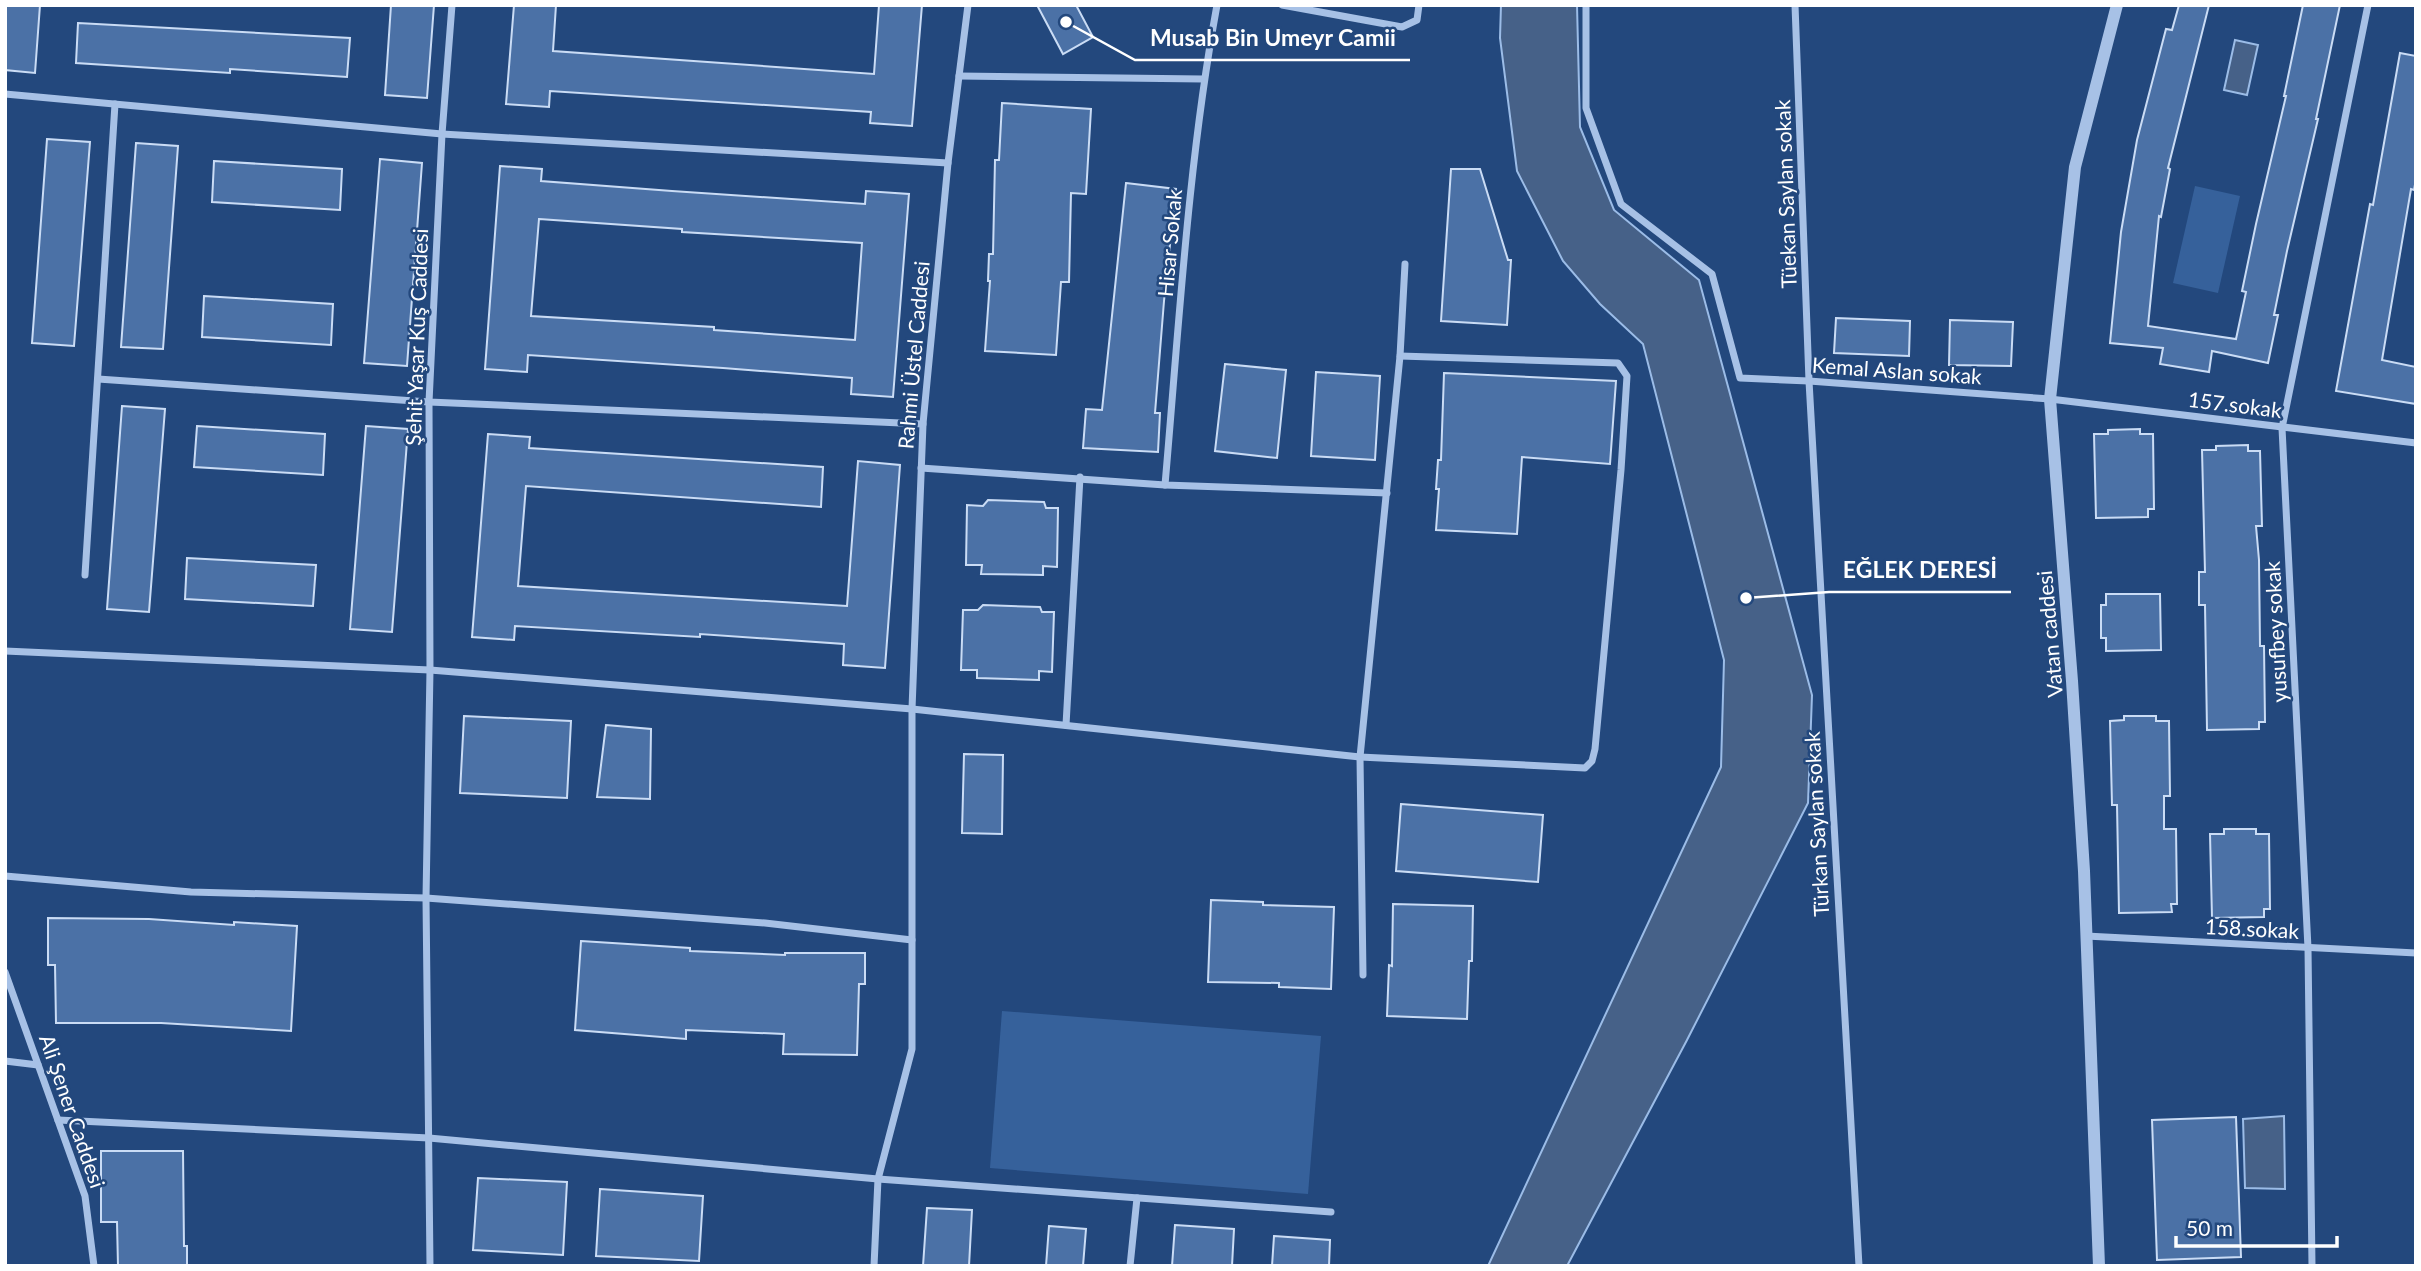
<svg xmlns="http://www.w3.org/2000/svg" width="2421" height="1271" font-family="Lato,sans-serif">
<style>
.green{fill:#36619b}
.water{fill:#466188;stroke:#9bbce7;stroke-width:2}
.building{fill:#4b71a6;stroke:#cadcf5;stroke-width:2;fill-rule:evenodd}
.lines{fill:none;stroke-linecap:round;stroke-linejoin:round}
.minor{stroke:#a7c1e6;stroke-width:7}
.tertiary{stroke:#a7c1e6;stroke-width:12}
.labels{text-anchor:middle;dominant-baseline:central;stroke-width:5;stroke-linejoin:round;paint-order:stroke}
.street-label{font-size:21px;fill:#fff;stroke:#23487d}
.leader{fill:none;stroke:#fff;stroke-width:2.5}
.callout-dot{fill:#fff;stroke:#23487d;stroke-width:2.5}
.callout-label{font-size:23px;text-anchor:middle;font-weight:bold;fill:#fff;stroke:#23487d;stroke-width:5;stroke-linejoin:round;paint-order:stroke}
</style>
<rect width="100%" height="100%" fill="#23487d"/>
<g class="green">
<polygon points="2195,186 2240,196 2218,293 2173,283"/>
<polygon points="1002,1011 1321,1036 1308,1194 990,1168"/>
</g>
<g class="water">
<polygon points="1501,5 1577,5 1580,127 1614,210 1699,280 1812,695 1808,803 1687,1040 1567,1266 1488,1266 1721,767 1724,660 1643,344 1600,304 1563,261 1517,171 1500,38"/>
<polygon points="2235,40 2258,45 2247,95 2224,90"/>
<polygon points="2284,1116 2285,1189 2245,1188 2243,1119"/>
</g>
<g class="building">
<polygon points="5,5 40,5 35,73 5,70"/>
<polygon points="391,5 434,5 427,98 385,95"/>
<polygon points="514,5 556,5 553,51 874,74 879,5 922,5 912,126 870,123 871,112 550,91 549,107 506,104"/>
<polygon points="1037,5 1076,5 1093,37 1063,54"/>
<polygon points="2179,5 2209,5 2168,168 2170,169 2161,217 2159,216 2148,326 2236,339 2246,292 2242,291 2256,224 2286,96 2284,96 2303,5 2340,5 2316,119 2318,119 2287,251 2274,315 2278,315 2268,363 2212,351 2209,372 2160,364 2163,348 2110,343 2121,232 2137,140 2166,29 2172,30"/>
<polygon points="78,23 350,38 347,77 230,69 230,73 76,63"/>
<polygon points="2400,53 2416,56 2416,179 2414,190 2411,189 2382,360 2416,367 2416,404 2336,391 2370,204 2373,205"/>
<polygon points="1002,103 1091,109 1086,194 1071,193 1069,282 1061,282 1056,355 985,351 990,281 988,281 989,254 993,254 995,160 999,160"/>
<polygon points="47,139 90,142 74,346 32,343"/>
<polygon points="136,143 178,146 163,349 121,347"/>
<polygon points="380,159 422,163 407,366 364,363"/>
<polygon points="214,161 342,169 340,210 212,202"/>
<path d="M 500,166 L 542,169 L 541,181 L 672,191 L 865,204 L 866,191 L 909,194 L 893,397 L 851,394 L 852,378 L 723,368 L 528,355 L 527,372 L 485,369 ZM 539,219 L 682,229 L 682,232 L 862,243 L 855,340 L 714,330 L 714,327 L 531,316 Z"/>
<polygon points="1451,169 1480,169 1508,260 1511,260 1507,325 1441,321"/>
<polygon points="1126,183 1176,189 1164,301 1155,413 1160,413 1158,452 1083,448 1086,409 1102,410"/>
<polygon points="204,296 333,304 331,345 202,337"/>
<polygon points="1836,318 1910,321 1909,356 1834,353"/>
<polygon points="1950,320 2013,322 2011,366 1949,365"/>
<polygon points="1225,364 1286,370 1277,458 1215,451"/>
<polygon points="1316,372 1380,376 1375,460 1311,456"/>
<polygon points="1444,373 1616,381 1610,464 1522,457 1517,534 1436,530 1439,489 1436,489 1438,460 1441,460"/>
<polygon points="122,406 165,409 149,612 107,609"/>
<polygon points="197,426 325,434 323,475 194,467"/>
<polygon points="366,426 408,429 392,632 350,629"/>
<polygon points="2140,429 2140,434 2153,434 2154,509 2148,509 2148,517 2096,518 2094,434 2108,434 2108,430"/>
<polygon points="488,434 530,437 529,448 823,467 821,507 526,486 518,586 847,606 858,461 900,465 885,668 843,665 844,644 700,634 700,637 515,626 514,640 472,637"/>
<polygon points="2248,445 2248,451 2260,451 2262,526 2256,526 2259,560 2260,646 2264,646 2265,722 2259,722 2259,729 2207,730 2205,605 2199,605 2199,572 2205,572 2202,450 2216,450 2216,446"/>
<polygon points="988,500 1044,502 1046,508 1058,508 1057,567 1043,566 1043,575 981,574 982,565 966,565 967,505 983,506"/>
<polygon points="187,558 316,565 313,606 185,599"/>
<polygon points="2106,594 2160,594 2161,650 2106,651 2106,638 2101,638 2101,605 2106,605"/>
<polygon points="983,605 1040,607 1042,612 1054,612 1052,672 1039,671 1039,680 977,678 977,670 961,670 963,610 978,610"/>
<polygon points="464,716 571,721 567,798 460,793"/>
<polygon points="2124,716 2156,716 2156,721 2169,721 2170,796 2164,796 2164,829 2176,829 2177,904 2171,904 2172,912 2119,913 2117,805 2112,805 2110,721 2124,720"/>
<polygon points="606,725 651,729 650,799 597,797"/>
<polygon points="964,754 1003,755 1002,834 962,833"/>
<polygon points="1401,804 1543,815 1538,882 1396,871"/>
<polygon points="2224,829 2256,829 2256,834 2269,834 2270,909 2264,909 2264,917 2212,918 2210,834 2224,834"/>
<polygon points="1211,900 1263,902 1263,905 1334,907 1331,989 1279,987 1279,983 1208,982"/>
<polygon points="1393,904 1473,906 1472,961 1469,961 1467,1019 1387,1016 1389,965 1392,966"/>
<polygon points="48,918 149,919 234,925 234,922 297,926 291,1031 161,1023 56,1023 55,965 48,965"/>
<polygon points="581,941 690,948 690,951 785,955 785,953 865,953 865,984 859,984 857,1055 783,1054 784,1034 686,1030 686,1039 575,1030"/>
<polygon points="2236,1117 2241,1257 2157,1260 2152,1120"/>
<polygon points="101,1151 183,1151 184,1246 187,1246 187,1266 118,1266 117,1222 101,1222"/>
<polygon points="478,1178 567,1182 563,1255 473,1250"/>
<polygon points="600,1189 703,1196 699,1261 596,1256"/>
<polygon points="927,1208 972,1210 969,1266 923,1266"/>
<polygon points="1175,1225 1234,1229 1232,1266 1172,1266"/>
<polygon points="1049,1226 1086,1229 1083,1266 1046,1266"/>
<polygon points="1274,1236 1330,1240 1329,1266 1272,1266"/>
</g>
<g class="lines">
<g class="minor">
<polyline points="1282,5 1402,27 1417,20 1419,5"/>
<polyline points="1586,5 1586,108 1621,204 1712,274 1740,378 1809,381 2050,399 2416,443"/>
<polyline points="1795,5 1809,381 1859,1266"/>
<polyline points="959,76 1203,79"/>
<polyline points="5,94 442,134 948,163"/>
<polyline points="98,379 429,402 923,424"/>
<polyline points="921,468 1165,485 1387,493"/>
<path d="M 1165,485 C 1179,325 1188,163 1217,5"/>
<polyline points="85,575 115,104"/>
<polyline points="5,651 430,670 912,709 1360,757 1585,768 1592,761 1595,749 1621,470 1627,376 1618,363 1400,356"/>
<polyline points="1066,725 1080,477"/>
<polyline points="5,876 191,892 426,898 765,923 912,940"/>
<polyline points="2086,936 2416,953"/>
<polyline points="5,972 85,1196 94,1266"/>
<polyline points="1363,975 1360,757 1400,356 1405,264"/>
<polyline points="5,1061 38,1065"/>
<polyline points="58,1120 429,1138 878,1179 1331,1212"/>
<polyline points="430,1266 426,898 430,670 429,402 442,134 452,5"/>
<polyline points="874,1266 878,1179 912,1049 912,709 923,424 948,163 968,5"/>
<polyline points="1130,1266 1137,1198"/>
<polyline points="2312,1266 2308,948 2282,428 2368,5"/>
</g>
<polyline class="tertiary" points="2099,1266 2084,871 2072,681 2050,399 2075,167 2117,5"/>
</g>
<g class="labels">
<g class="street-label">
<text transform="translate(1785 194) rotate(-92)">Tüekan Saylan sokak</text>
<text transform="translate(1169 243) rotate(-85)">Hisar Sokak</text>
<text transform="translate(416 337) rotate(-88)">Şehit Yaşar Kuş Caddesi</text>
<text transform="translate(913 355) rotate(-85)">Rahmi Üstel Caddesi</text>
<text transform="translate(1897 370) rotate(4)">Kemal Aslan sokak</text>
<text transform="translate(2235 404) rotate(7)">157.sokak</text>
<text transform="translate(2275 632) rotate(-93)">yusufbey sokak</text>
<text transform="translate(2049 634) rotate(-95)">Vatan caddesi</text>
<text transform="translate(1816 824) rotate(-93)">Türkan Saylan sokak</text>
<text transform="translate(2252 928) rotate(3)">158.sokak</text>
<text transform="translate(73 1111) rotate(71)">Ali Şener Caddesi</text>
</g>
</g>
<path class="leader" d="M1066 22L1135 60H1410M1746 598L1829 592H2011"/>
<g class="callout-dot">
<circle cx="1066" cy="22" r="7"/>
<circle cx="1746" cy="598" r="7"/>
</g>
<g class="callout-label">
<text x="1273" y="46">Musab Bin Umeyr Camii</text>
<text x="1920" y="578">EĞLEK DERESİ</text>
</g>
<rect width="2421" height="1271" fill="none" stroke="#ffffff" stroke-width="14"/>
<path d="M2176 1236v10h161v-10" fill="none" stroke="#ffffff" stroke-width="3.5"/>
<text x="2186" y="1236" font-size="21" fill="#ffffff" stroke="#23487d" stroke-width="5" paint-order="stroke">50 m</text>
</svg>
